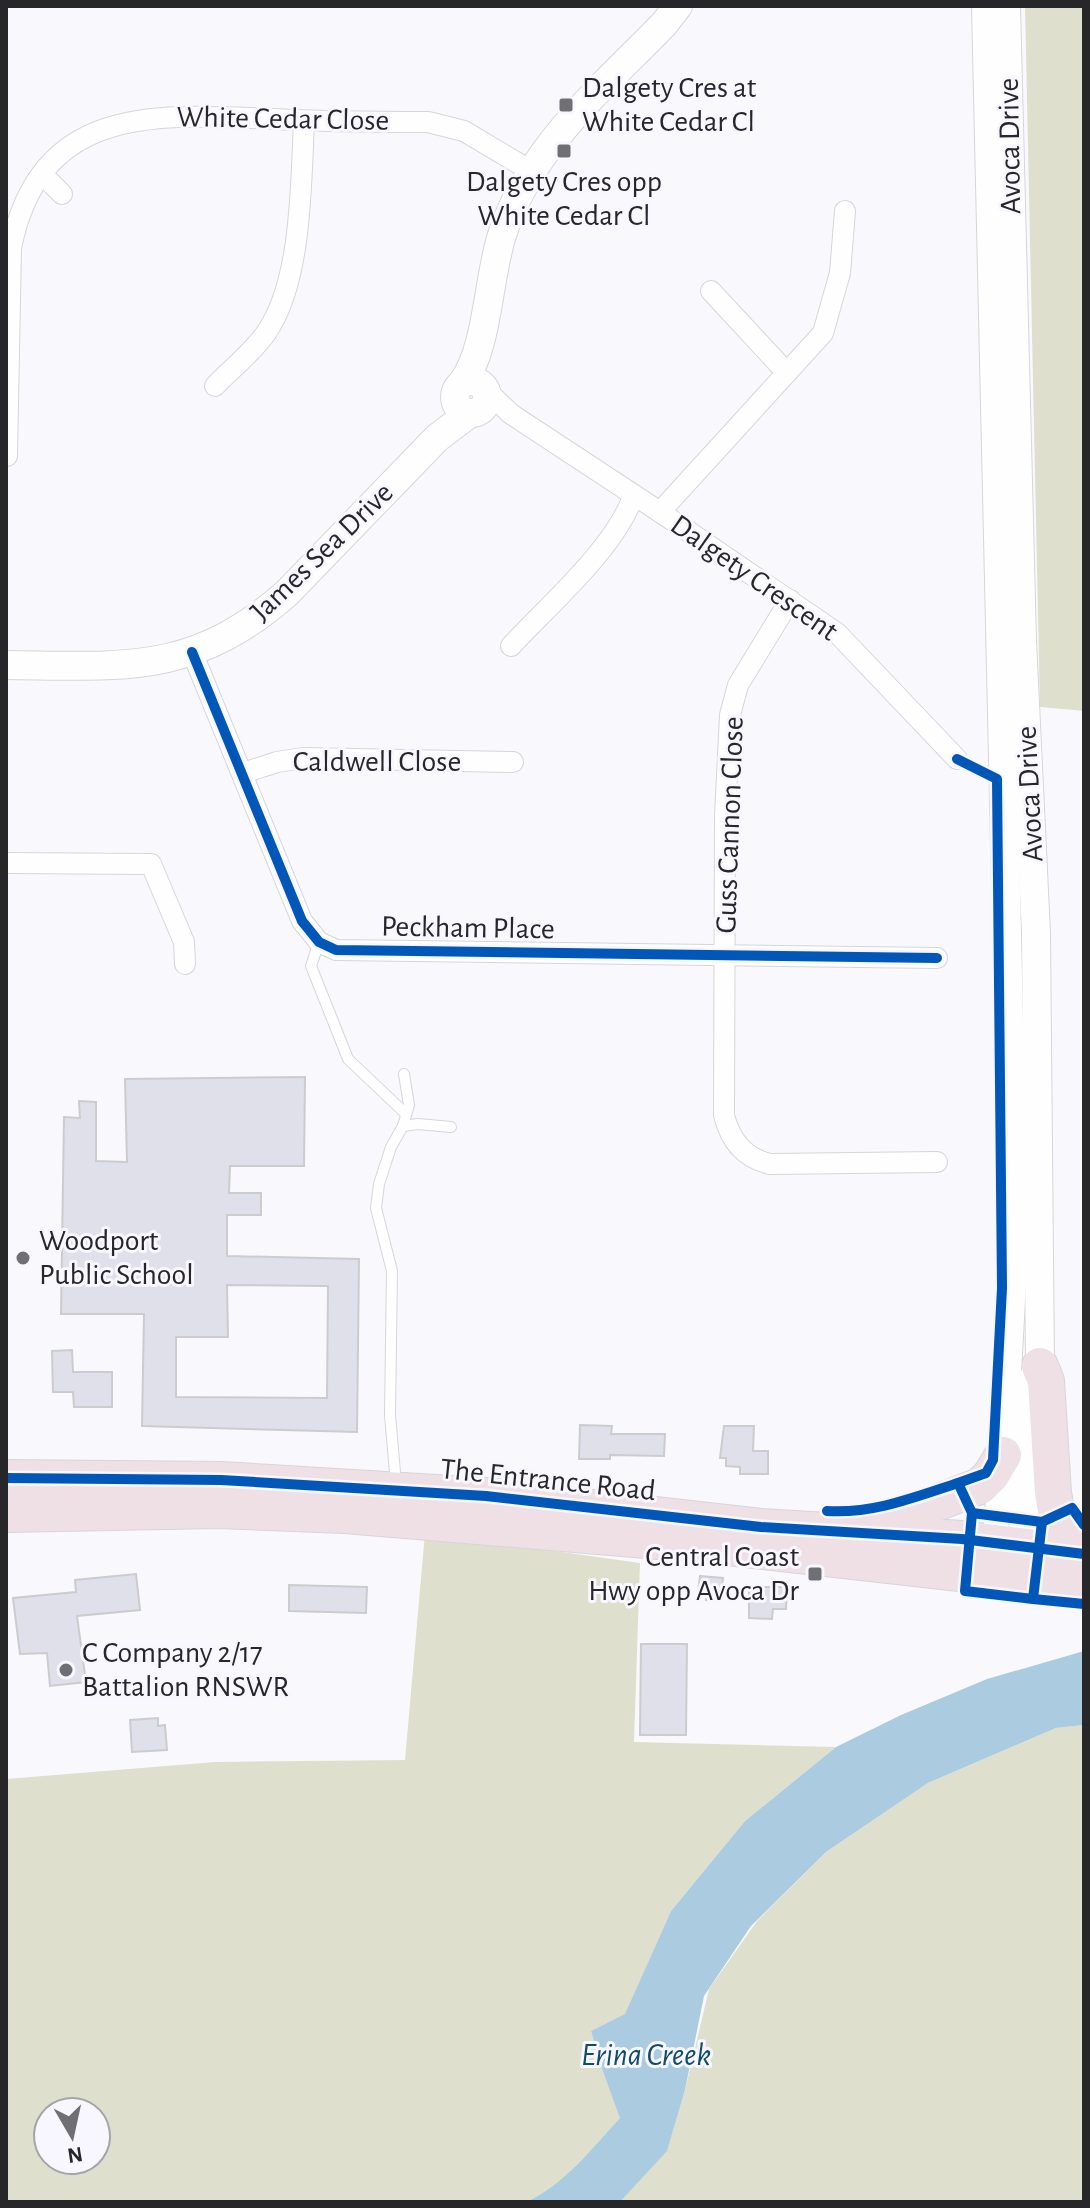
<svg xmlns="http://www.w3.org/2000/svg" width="1090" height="2208" font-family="'Alegreya Sans',sans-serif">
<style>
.green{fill:#dee0cd;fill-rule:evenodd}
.water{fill:#abcce0}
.building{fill:#dfe0e9;stroke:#cccccf;stroke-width:2;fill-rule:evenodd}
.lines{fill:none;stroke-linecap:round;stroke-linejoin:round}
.lane-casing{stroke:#d6d6d9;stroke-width:12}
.street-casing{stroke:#d6d6d9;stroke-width:22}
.secondary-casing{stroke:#d6d6d9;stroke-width:30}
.highway-casing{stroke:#d6d6d8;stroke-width:38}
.lane{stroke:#fefeff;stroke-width:10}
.street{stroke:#fefeff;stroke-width:20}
.secondary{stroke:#fefeff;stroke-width:28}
.highway{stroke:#eee0e5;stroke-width:36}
.cycleway-casing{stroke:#f8f7ff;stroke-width:15}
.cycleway{stroke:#0057b8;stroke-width:10}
.poi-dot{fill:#707074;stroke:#f8f7ff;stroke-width:3}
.labels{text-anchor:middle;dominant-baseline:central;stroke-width:6;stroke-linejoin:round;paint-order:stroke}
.poi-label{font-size:30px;fill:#27272a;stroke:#f8f7ff;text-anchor:start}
.street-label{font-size:30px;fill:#27272a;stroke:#f8f7ff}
.water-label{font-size:32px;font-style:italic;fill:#104c68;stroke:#f8f7ff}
</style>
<rect width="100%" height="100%" fill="#f9f9fd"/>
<g class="green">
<polygon points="1025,6 1084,6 1084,711 1040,707"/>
<path d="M 425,1533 L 640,1563 L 634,1742 L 836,1747 L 745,1821 L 671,1911 L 625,2015 L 591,2031 L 602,2069 L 621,2117 C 592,2148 564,2185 526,2202 L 6,2202 L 6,1779 L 215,1762 L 405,1760 ZM 48,2112 L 96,2112 L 96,2160 L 48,2160 Z"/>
<polygon points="1084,1725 1084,2202 620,2202 667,2150 685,2090 709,1989 757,1921 826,1852 928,1783 1056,1728"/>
</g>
<path class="water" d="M 1084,1651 L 1084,1725 L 1056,1728 L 928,1783 L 826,1852 L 751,1926 L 704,1996 L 685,2090 L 667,2151 L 620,2202 L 526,2202 C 564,2185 592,2148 620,2118 L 602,2069 L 591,2031 L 625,2014 L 671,1911 L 745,1821 L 836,1747 L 901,1715 L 987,1679 Z"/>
<g class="building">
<path d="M 305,1077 L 304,1166 L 230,1166 L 229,1193 L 261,1193 L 261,1215 L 227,1215 L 227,1256 L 359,1259 L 357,1432 L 142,1426 L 144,1314 L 61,1314 L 64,1117 L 80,1118 L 79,1101 L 96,1102 L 96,1161 L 127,1162 L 125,1079 ZM 227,1285 L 328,1286 L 327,1398 L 176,1397 L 176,1337 L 228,1337 Z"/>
<polygon points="72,1350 73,1372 112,1372 112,1407 74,1407 73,1392 53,1392 52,1351"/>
<polygon points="580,1425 612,1426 611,1434 665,1434 664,1456 610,1455 610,1459 579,1459"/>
<polygon points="724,1426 754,1426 753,1451 768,1451 768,1474 740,1474 740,1467 726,1466 726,1458 720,1458"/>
<polygon points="136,1574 140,1610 77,1616 86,1682 50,1686 47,1653 20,1654 13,1598 76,1592 75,1580"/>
<polygon points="700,1576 723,1578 720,1601 706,1600 706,1594 698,1593"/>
<polygon points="289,1585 367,1587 366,1613 289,1611"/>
<polygon points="749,1587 787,1587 786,1609 773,1609 772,1619 749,1618"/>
<polygon points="641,1644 687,1644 686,1735 640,1735"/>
<polygon points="158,1718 158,1726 165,1725 167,1750 132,1752 130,1720"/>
</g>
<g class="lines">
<defs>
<g id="lane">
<polyline points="319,942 311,966 348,1059 406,1114"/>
<polyline points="403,1126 418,1124 451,1127"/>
<polyline points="396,1484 390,1415 392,1271 376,1208 379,1184 391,1147 403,1126 409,1105 404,1074"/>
</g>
<g id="street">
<polyline points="43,175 62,194"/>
<polyline points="711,291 787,373"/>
<path d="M 215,386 C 231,369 253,352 266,333 C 302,282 301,182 304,121"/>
<polyline points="485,389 511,414 660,512 837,633 957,759"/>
<path d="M 7,456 L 11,248 C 40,103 158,114 275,119 C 326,122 377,122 428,122 L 464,131 L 531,171"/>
<polyline points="660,512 823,333 840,273 845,211"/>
<path d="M 790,600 L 738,685 L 730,715 L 725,816 L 724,1115 C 730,1140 744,1158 770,1164 L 937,1162"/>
<path d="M 511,646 C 550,604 614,549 633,497"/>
<polyline points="192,652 302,921 319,942 336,950 937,958"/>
<polyline points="243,773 277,762 303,758 513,762"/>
<polyline points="6,863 151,864 184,942 185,964"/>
</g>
<g id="secondary">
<polyline points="986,6 1014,1245 999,1517 994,1564"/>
<polyline points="1006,6 1022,641 1036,933 1040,1366 1031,1382 1022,1566"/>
<circle cx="471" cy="397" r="16"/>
<path d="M 463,382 C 488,347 488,278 502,235 C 530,147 602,88 664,24 L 678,6"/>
<path d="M 6,665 C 122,666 193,676 287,593 L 437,438 L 470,413"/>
</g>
<g id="highway">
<polyline points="1040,1366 1046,1381 1053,1493 1057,1515 1084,1542"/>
<polyline points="6,1478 221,1480 486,1496 761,1527 962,1539 1084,1554"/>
<polyline points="6,1514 219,1510 345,1515 718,1546 1084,1587"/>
<polyline points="871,1528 980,1486 991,1475 1003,1455"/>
</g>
</defs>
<use href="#lane" class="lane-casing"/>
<use href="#street" class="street-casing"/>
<use href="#secondary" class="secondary-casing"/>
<use href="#highway" class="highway-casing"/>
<use href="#lane" class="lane"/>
<use href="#street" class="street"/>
<use href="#secondary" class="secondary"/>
<use href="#highway" class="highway"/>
<defs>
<g id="cycleway">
<polyline points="192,652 302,921 319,942 336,950 937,958"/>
<polyline points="957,759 997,779 1002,1288 993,1460 986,1473 958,1483"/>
<polyline points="6,1478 221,1480 486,1496 761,1527 962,1539 1084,1554"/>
<path d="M 827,1511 C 873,1514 915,1497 958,1483 L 972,1513 L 965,1591 L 1033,1599"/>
<polyline points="972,1513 1042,1522 1072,1508 1084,1525"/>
<polyline points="1042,1522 1033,1599 1084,1604"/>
</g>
</defs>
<use href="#cycleway" class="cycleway-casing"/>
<use href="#cycleway" class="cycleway"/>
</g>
<g class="poi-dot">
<rect x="558" y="97" width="16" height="16" rx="4"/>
<rect x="556" y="143" width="16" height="16" rx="4"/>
<circle cx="23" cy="1258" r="8"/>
<rect x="807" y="1566" width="16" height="16" rx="4"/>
<circle cx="66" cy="1670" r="8"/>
</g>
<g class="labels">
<g class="poi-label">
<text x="582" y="88">Dalgety Cres at<tspan x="582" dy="34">White Cedar Cl</tspan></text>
<text x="564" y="182" text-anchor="middle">Dalgety Cres opp<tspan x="564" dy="34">White Cedar Cl</tspan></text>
<text x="39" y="1241">Woodport<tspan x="39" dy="34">Public School</tspan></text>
<text x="799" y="1557" text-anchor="end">Central Coast<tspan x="799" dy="34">Hwy opp Avoca Dr</tspan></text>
<text x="82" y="1653">C Company 2/17<tspan x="82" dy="34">Battalion RNSWR</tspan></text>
</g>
<g class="street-label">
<text transform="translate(283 119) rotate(1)">White Cedar Close</text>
<text transform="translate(1010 146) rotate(-91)">Avoca Drive</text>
<text transform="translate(322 552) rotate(-44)">James Sea Drive</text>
<text transform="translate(754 578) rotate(35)">Dalgety Crescent</text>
<text x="377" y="762">Caldwell Close</text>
<text transform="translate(1030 794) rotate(-93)">Avoca Drive</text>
<text transform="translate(730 825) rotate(-88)">Guss Cannon Close</text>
<text transform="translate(468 928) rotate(1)">Peckham Place</text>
<text transform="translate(548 1480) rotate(6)">The Entrance Road</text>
</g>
<g class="water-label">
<text x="646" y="2055">Erina Creek</text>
</g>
</g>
<rect width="1090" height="2208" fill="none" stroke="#27272a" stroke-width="16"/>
<g transform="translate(72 2136) rotate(171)"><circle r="38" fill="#f8f7ff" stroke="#a4a4aa" stroke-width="2"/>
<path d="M0-6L14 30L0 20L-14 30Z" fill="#707074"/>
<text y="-12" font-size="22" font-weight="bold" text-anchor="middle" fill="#27272a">N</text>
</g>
</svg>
